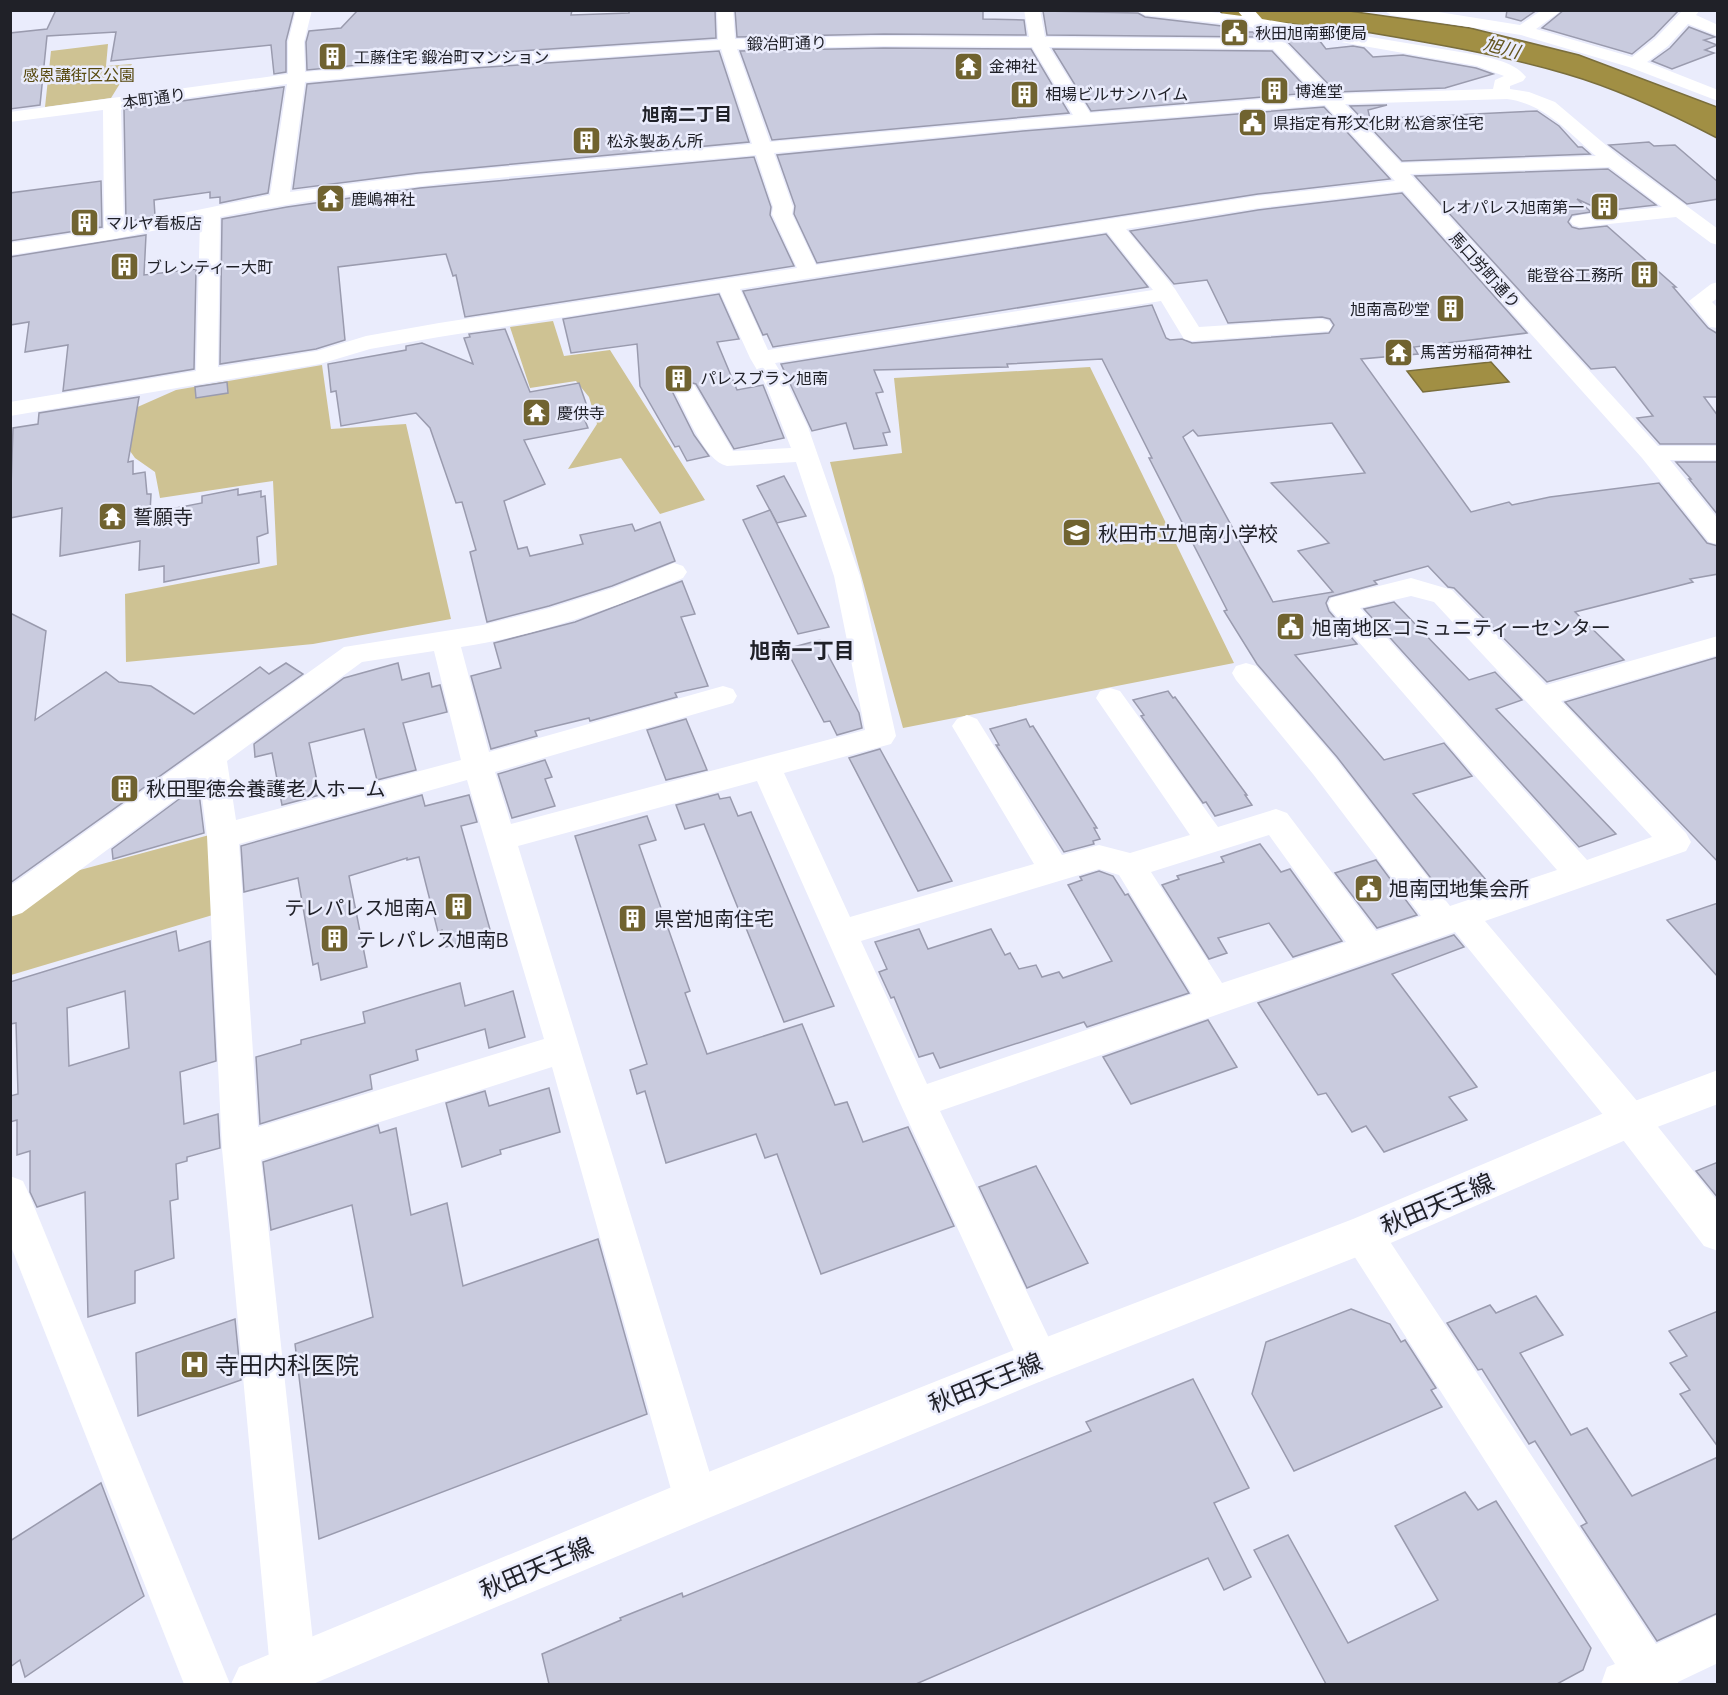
<svg xmlns="http://www.w3.org/2000/svg" width="1728" height="1695" font-family="Manrope,'Noto Sans JP',sans-serif">
<style>
.green{fill:#cec293}
.water{fill:#a18f44;stroke:#7a6e3c;stroke-width:1.5}
.building{fill:#c9cbde;stroke:#9a9bae;stroke-width:1.5;fill-rule:evenodd}
.lines{fill:none;stroke-linecap:round;stroke-linejoin:round}
.minor{fill:#fff;fill-rule:evenodd}
.major{fill:#fff;fill-rule:evenodd}
.labels{text-anchor:middle;dominant-baseline:central;stroke-width:5;stroke-linejoin:round;paint-order:stroke}
.far-poi-label{font-size:16px;fill:#202128;stroke:#eaecfc;text-anchor:start}
.far-street-label{font-size:16px;fill:#202128;stroke:#eaecfc}
.far-park-label{font-size:16px;fill:#56480d;stroke:#eaecfc}
.far-water-label{font-size:18px;font-style:italic;fill:#63551d;stroke:#eaecfc}
.far-neighbourhood-label{font-size:18px;font-weight:bold;fill:#202128;stroke:#eaecfc}
.poi-label{font-size:20px;fill:#202128;stroke:#eaecfc;text-anchor:start}
.neighbourhood-label{font-size:21px;font-weight:bold;fill:#202128;stroke:#eaecfc}
.near-street-label{font-size:24px;fill:#202128;stroke:#eaecfc}
.near-poi-label{font-size:24px;fill:#202128;stroke:#eaecfc;text-anchor:start}
</style>
<rect width="100%" height="100%" fill="#eaecfc"/>
<g class="green">
<polygon points="108,44 106,66 132,64 111,98 45,107 51,51"/>
<polygon points="553,321 564,356 610,350 705,500 660,514 621,458 568,469 597,424 589,397 576,381 530,388 510,327"/>
<polygon points="322,365 331,429 406,424 451,619 313,644 126,662 125,594 277,565 273,481 160,498 155,472 135,458 130,451 133,409 176,390"/>
<polygon points="1090,367 1234,663 903,728 830,462 902,453 894,378"/>
<polygon points="213,834 216,914 11,975 10,909 54,877"/>
</g>
<g class="water">
<path d="M 1342,10 L 1470,28 L 1579,55 L 1717,107 L 1717,138 C 1669,113 1618,89 1566,74 C 1487,51 1405,39 1324,25 L 1319,27 L 1224,16 L 1220,11 Z"/>
<polygon points="1491,362 1509,382 1423,392 1407,371"/>
</g>
<g class="building">
<polygon points="56,10 294,10 286,41 286,72 274,74 271,45 111,61 116,32 47,36 40,105 10,109 10,33 47,29"/>
<polygon points="358,10 572,10 571,15 629,13 629,10 715,10 716,38 474,54 307,70 306,42 309,31 341,28"/>
<polygon points="735,10 983,10 983,19 1024,20 1026,35 884,34 737,37"/>
<polygon points="1507,10 1537,10 1521,21 1506,17"/>
<polygon points="1564,10 1679,10 1654,36 1632,54 1542,28"/>
<polygon points="1043,11 1138,13 1145,17 1239,28 1243,32 1253,32 1258,37 1047,35"/>
<polygon points="1689,27 1715,37 1704,40 1717,45 1705,50 1714,53 1672,69 1652,61 1670,48"/>
<polygon points="1279,33 1319,40 1326,49 1353,46 1364,48 1373,57 1403,55 1476,68 1493,74 1445,88 1336,92"/>
<polygon points="884,48 1031,49 1069,113 772,140 740,51"/>
<polygon points="1053,49 1272,51 1311,93 1091,111"/>
<polygon points="719,51 749,142 418,173 293,189 307,84 474,68"/>
<polygon points="284,87 268,193 220,203 220,197 210,198 210,192 154,200 155,216 126,222 124,109"/>
<polygon points="1387,105 1368,110 1370,119 1537,111 1559,126 1578,147 1582,147 1590,154 1402,161 1350,106"/>
<polygon points="1324,107 1390,179 1258,194 817,263 794,214 795,206 777,155 1023,131"/>
<polygon points="1649,142 1654,146 1675,145 1718,182 1718,199 1687,204 1609,145"/>
<polygon points="754,157 771,207 770,215 794,266 465,317 456,275 453,276 446,254 338,267 345,340 316,349 220,364 222,219 287,207 420,188"/>
<polygon points="1608,169 1656,205 1603,211 1577,199 1591,212 1572,215 1568,222 1572,227 1579,229 1607,226 1676,287 1673,287 1708,328 1718,334 1718,397 1704,397 1718,416 1718,444 1660,444 1637,418 1653,416 1615,367 1591,369 1415,176"/>
<polygon points="101,181 102,227 10,241 10,193"/>
<path d="M 1402,193 L 1527,333 L 1414,347 L 1418,354 L 1361,359 L 1471,512 L 1509,502 L 1512,505 L 1550,497 L 1659,483 L 1707,543 L 1718,546 L 1718,574 L 1690,579 L 1693,582 L 1575,612 L 1624,660 L 1547,682 L 1454,588 L 1448,587 L 1428,566 L 1374,581 L 1377,584 L 1329,597 L 1326,603 L 1329,611 L 1357,644 L 1295,655 L 1384,760 L 1444,743 L 1472,776 L 1413,794 L 1486,880 L 1444,895 L 1337,757 L 1257,664 L 1224,611 L 1227,610 L 1149,458 L 1152,458 L 1102,359 L 1007,364 L 1008,367 L 874,370 L 883,392 L 876,393 L 890,432 L 883,433 L 887,445 L 854,449 L 846,423 L 812,431 L 781,364 L 1152,305 L 1166,338 L 1170,340 L 1182,339 L 1192,343 L 1329,333 L 1334,325 L 1330,319 L 1322,317 L 1228,323 L 1207,280 L 1174,284 L 1130,231 L 1258,210 ZM 1332,423 L 1365,473 L 1271,483 L 1329,543 L 1298,551 L 1333,592 L 1273,602 L 1183,437 L 1193,430 L 1198,436 Z"/>
<polygon points="1106,234 1148,287 773,347 767,334 763,335 743,291"/>
<polygon points="146,235 144,275 196,269 194,369 63,391 68,345 25,352 29,322 10,325 10,257"/>
<polygon points="719,294 739,339 717,342 737,390 763,385 784,438 734,449 696,384 685,381 676,384 672,391 694,435 709,456 687,461 679,446 675,447 640,386 637,344 571,353 563,319"/>
<polygon points="505,329 530,392 579,383 589,412 582,413 588,428 524,440 545,484 504,501 518,549 527,547 530,556 583,544 580,535 632,524 635,531 660,522 675,561 612,586 549,606 487,622 470,552 476,550 462,502 456,503 430,428 416,413 341,426 336,391 331,392 328,364 406,350 406,346 422,343 473,364 464,338 470,337 469,334"/>
<polygon points="227,382 228,393 196,398 195,387"/>
<polygon points="139,397 128,462 133,461 133,474 145,472 147,494 151,494 150,513 202,503 202,496 238,489 238,495 261,491 261,497 265,496 268,533 257,537 259,563 164,582 164,566 139,570 140,541 60,556 62,508 10,518 13,428 38,424 39,413"/>
<polygon points="1676,462 1718,462 1718,515 1689,479 1691,479"/>
<polygon points="784,476 806,516 777,523 757,486"/>
<polygon points="770,510 829,627 798,634 743,520"/>
<polygon points="682,581 695,614 681,617 708,686 675,693 677,697 590,721 589,718 535,731 537,736 491,749 471,676 501,668 494,643 575,622"/>
<polygon points="1394,602 1469,680 1495,672 1522,700 1496,709 1616,834 1579,847 1364,609"/>
<polygon points="10,613 46,631 35,720 106,672 119,682 151,686 194,714 260,667 269,674 286,663 303,674 10,883"/>
<polygon points="820,640 859,713 862,728 837,735 830,721 824,722 786,649"/>
<polygon points="1718,657 1718,862 1565,702"/>
<polygon points="398,663 402,680 429,673 432,687 440,685 447,712 403,723 416,770 377,780 364,729 309,743 320,795 282,805 272,753 255,757 254,744 344,678"/>
<polygon points="1168,691 1173,698 1175,697 1247,795 1245,795 1252,805 1215,816 1206,802 1203,803 1141,716 1144,715 1133,700"/>
<polygon points="686,719 707,770 666,780 647,730"/>
<polygon points="1026,719 1030,727 1033,726 1097,828 1094,828 1100,839 1093,841 1094,844 1064,852 996,745 999,745 990,729"/>
<polygon points="880,749 952,881 918,891 849,758"/>
<polygon points="545,760 552,777 545,779 555,806 512,818 498,774"/>
<polygon points="198,785 204,833 113,859 112,849"/>
<polygon points="718,794 720,799 730,797 738,816 751,812 834,1006 784,1022 704,824 685,829 676,805"/>
<polygon points="422,795 425,806 469,795 477,822 461,826 491,933 446,947 442,930 438,932 419,857 407,860 407,858 349,876 367,967 321,980 318,963 313,965 298,878 244,892 241,846"/>
<polygon points="647,816 656,840 639,845 690,991 685,993 707,1054 802,1024 835,1105 847,1102 863,1142 908,1127 954,1226 821,1274 777,1154 765,1158 756,1134 666,1163 645,1091 637,1094 630,1070 647,1064 575,836"/>
<polygon points="1260,844 1281,872 1290,869 1342,941 1293,957 1269,923 1218,938 1227,953 1209,959 1162,885 1179,879 1177,876 1224,862 1221,857"/>
<polygon points="1376,860 1417,915 1377,928 1335,873"/>
<polygon points="1099,871 1113,876 1125,895 1128,894 1189,993 1087,1027 1084,1022 940,1068 933,1053 919,1057 894,997 891,998 879,972 887,969 875,942 919,929 928,949 991,929 1005,955 1010,953 1019,969 1036,965 1042,977 1059,972 1063,978 1112,961 1068,885 1082,880 1080,877"/>
<polygon points="1718,903 1718,977 1667,920"/>
<path d="M 176,931 L 179,951 L 210,941 L 216,1061 L 180,1072 L 184,1124 L 218,1114 L 220,1148 L 187,1157 L 187,1161 L 176,1164 L 178,1199 L 170,1201 L 174,1258 L 135,1271 L 135,1303 L 88,1317 L 85,1192 L 37,1207 L 30,1192 L 30,1151 L 17,1155 L 17,1120 L 10,1122 L 10,1096 L 18,1094 L 16,1023 L 10,1024 L 10,982 ZM 125,991 L 129,1048 L 69,1066 L 67,1008 Z"/>
<polygon points="1454,935 1464,947 1392,974 1477,1087 1449,1097 1467,1120 1384,1152 1366,1126 1352,1132 1326,1093 1318,1095 1258,1003"/>
<polygon points="460,983 465,1006 513,991 525,1037 489,1048 485,1029 416,1050 418,1060 370,1075 372,1089 260,1124 256,1057 301,1044 301,1040 365,1023 363,1012"/>
<polygon points="1208,1020 1237,1067 1131,1104 1103,1057"/>
<polygon points="549,1088 560,1132 500,1150 501,1154 462,1167 446,1103 485,1091 489,1106"/>
<polygon points="378,1125 380,1133 396,1128 411,1215 447,1203 463,1286 598,1239 647,1414 319,1539 295,1344 373,1317 352,1205 271,1230 263,1162"/>
<polygon points="1718,1162 1718,1198 1696,1171"/>
<polygon points="1036,1166 1088,1263 1027,1288 979,1187"/>
<polygon points="1536,1296 1563,1335 1520,1353 1571,1435 1587,1428 1632,1496 1718,1457 1718,1613 1657,1641 1581,1526 1587,1523 1535,1441 1529,1444 1482,1369 1478,1370 1447,1323 1490,1305 1496,1313"/>
<polygon points="1351,1309 1390,1324 1401,1342 1405,1340 1436,1388 1431,1390 1442,1407 1294,1471 1252,1394 1266,1342"/>
<polygon points="1718,1311 1718,1447 1680,1394 1690,1390 1670,1363 1687,1356 1669,1331"/>
<polygon points="235,1319 241,1380 138,1416 136,1353"/>
<polygon points="1193,1379 1249,1488 1214,1503 1251,1577 1224,1590 1208,1558 916,1684 549,1684 542,1654 621,1620 620,1618 682,1593 683,1597 1091,1431 1086,1422"/>
<polygon points="101,1483 144,1596 25,1677 20,1660 10,1667 10,1541"/>
<polygon points="1465,1492 1478,1510 1496,1501 1591,1648 1583,1670 1557,1684 1326,1684 1254,1550 1288,1535 1348,1643 1438,1600 1395,1526"/>
</g>
<g class="lines">
<g class="minor">
<path d="M 296,10 L 312,10 L 304,42 L 305,72 L 474,56 L 718,40 L 717,10 L 733,10 L 735,39 L 884,36 L 1029,37 L 1024,10 L 1040,10 L 1045,37 L 1263,39 L 1252,27 L 1145,15 L 1137,10 L 1196,10 L 1242,16 L 1237,10 L 1254,10 L 1262,19 L 1466,53 C 1485,57 1513,60 1526,77 L 1523,81 L 1510,86 L 1510,89 L 1529,92 L 1555,102 L 1620,157 L 1718,229 L 1718,245 L 1711,243 L 1676,217 L 1580,227 L 1573,225 L 1570,221 L 1573,217 L 1580,215 L 1662,207 L 1609,167 L 1410,174 L 1658,446 L 1718,446 L 1718,460 L 1670,460 L 1718,519 L 1718,544 L 1709,542 L 1642,458 L 1403,191 L 1258,208 L 1126,229 L 1175,289 L 1199,327 L 1321,319 L 1329,321 L 1332,326 L 1329,331 L 1192,341 L 1184,339 L 1161,301 L 775,363 L 788,385 L 808,427 L 860,576 L 896,736 L 891,744 L 784,773 L 850,917 L 1034,864 L 952,726 L 957,719 L 967,715 L 977,719 L 1062,855 L 1099,845 L 1130,853 L 1190,835 L 1096,698 L 1100,691 L 1110,688 L 1120,691 L 1218,827 L 1276,809 L 1287,813 L 1376,931 L 1421,916 L 1313,774 L 1236,680 L 1232,673 L 1236,666 L 1246,663 L 1256,666 L 1335,758 L 1450,906 L 1557,870 L 1331,610 L 1328,604 L 1331,598 L 1411,578 L 1452,590 L 1546,685 L 1718,636 L 1718,655 L 1561,701 L 1686,833 L 1691,842 L 1686,851 L 1485,921 L 1643,1108 L 1718,1202 L 1718,1251 L 1704,1246 L 1617,1132 L 1455,932 L 940,1111 L 1060,1361 L 1053,1375 L 1039,1382 L 1025,1375 L 900,1103 L 757,781 L 518,846 L 718,1500 L 711,1515 L 696,1522 L 681,1515 L 674,1500 L 552,1067 L 261,1160 L 316,1669 L 310,1684 L 276,1684 L 270,1669 L 222,1149 L 207,836 L 200,781 L 22,913 L 10,917 L 10,886 L 344,647 L 483,625 L 550,608 L 613,588 L 674,563 L 683,566 L 687,572 L 683,578 C 612,609 538,635 461,647 L 489,752 L 723,686 L 733,689 L 737,696 L 733,703 L 495,772 L 511,824 L 865,730 L 834,576 L 796,462 L 727,466 C 704,461 686,411 674,390 L 678,385 L 686,383 L 694,385 L 733,451 L 791,448 L 766,385 L 750,358 L 720,292 L 439,337 L 370,349 L 320,364 L 10,416 L 10,402 L 196,371 L 200,221 L 114,239 L 10,255 L 10,243 L 104,229 L 103,110 L 10,122 L 10,112 L 288,74 L 288,42 ZM 1273,30 L 1477,66 L 1504,76 L 1495,80 L 1493,89 L 1335,94 ZM 884,46 L 1032,47 L 1073,115 L 770,142 L 737,49 ZM 1049,47 L 1273,49 L 1316,95 L 1090,113 ZM 721,49 L 752,144 L 418,175 L 290,192 L 305,82 L 474,66 ZM 287,84 L 270,195 L 124,225 L 121,110 L 123,107 ZM 1507,99 C 1545,104 1568,132 1596,156 L 1401,163 L 1345,104 ZM 1325,105 L 1395,181 L 1258,196 L 816,265 L 792,214 L 793,207 L 774,153 L 1023,129 ZM 756,155 L 773,207 L 772,214 L 797,268 L 439,323 L 366,336 L 317,351 L 218,367 L 220,217 C 396,181 577,172 756,155 ZM 1107,232 L 1153,290 L 768,350 L 740,289 ZM 1411,596 L 1434,602 L 1652,837 L 1587,860 L 1360,608 ZM 434,651 L 461,760 L 236,820 L 227,761 L 362,662 ZM 467,780 L 544,1039 L 258,1127 L 239,844 ZM 1269,835 L 1346,942 L 1222,983 L 1151,872 ZM 1099,869 L 1119,875 L 1192,994 L 927,1084 L 861,941 Z"/>
<polygon points="1383,10 1426,10 1520,25 1542,10 1562,10 1536,29 1632,57 1656,38 1683,10 1700,10 1696,15 1718,25 1718,36 1688,24 1668,46 1647,62 1718,90 1718,101 1629,67 1521,35 1391,15"/>
<polygon points="1718,282 1718,298 1712,302 1718,308 1718,328 1710,327 1689,301 1711,284"/>
<polygon points="10,1176 23,1181 29,1194 230,1684 184,1684 10,1244"/>
<polygon points="1363,1217 1377,1222 1656,1644 1718,1615 1718,1663 1678,1682 1678,1684 1601,1684 1607,1667 1615,1664 1349,1248 1344,1235 1349,1222"/>
</g>
<polygon class="major" points="1718,1070 1718,1104 1644,1132 1377,1249 1039,1382 706,1519 313,1684 231,1684 239,1667 696,1477 1039,1340 1353,1219 1616,1108"/>
</g>
<defs>
<symbol id="civic-square" viewBox="-11 -11 22 22"><rect x="-9" y="-9" width="18" height="18" rx="4" fill="#706330" stroke="#eaecfc"/><path d="M-.6-6.5H3V-4.5H.6V-3L4-1V1h2V6H-6V1h2V-1L-.6-3ZM-1.2 2.5V6h2.4V2.5Z" fill="#fff"/></symbol>
<symbol id="building-square" viewBox="-11 -11 22 22"><rect x="-9" y="-9" width="18" height="18" rx="4" fill="#706330" stroke="#eaecfc"/><path d="M-4-6H4V6H1V3H-1V6H-4ZM-2.5-4.3h1.7v1.8h-1.7ZM.8-4.3h1.7v1.8H.8ZM-2.5-1h1.7V.8h-1.7ZM.8-1h1.7V.8H.8Z" fill="#fff"/></symbol>
<symbol id="temple-square" viewBox="-11 -11 22 22"><rect x="-9" y="-9" width="18" height="18" rx="4" fill="#706330" stroke="#eaecfc"/><path d="M0-6L5-2H3V0L6.5 2.5H4V6H1.5V3h-3V6H-4V2.5H-6.5L-3 0V-2H-5Z" fill="#fff"/></symbol>
<symbol id="school-square" viewBox="-11 -11 22 22"><rect x="-9" y="-9" width="18" height="18" rx="4" fill="#706330" stroke="#eaecfc"/><path d="M0-5L7-2L0 1L-7-2ZM-4 1L0 2.5L4 1V4Q0 6-4 4Z" fill="#fff"/></symbol>
<symbol id="hospital-square" viewBox="-11 -11 22 22"><rect x="-9" y="-9" width="18" height="18" rx="4" fill="#706330" stroke="#eaecfc"/><path d="M-5-5h3v3.5h4V-5h3V5h-3V1.5h-4V5h-3Z" fill="#fff"/></symbol>
</defs>
<g fill-rule="evenodd">
<use href="#civic-square" x="1218" y="16" width="33" height="33"/>
<use href="#building-square" x="316" y="40" width="33" height="33"/>
<use href="#temple-square" x="952" y="50" width="33" height="33"/>
<use href="#building-square" x="1258" y="74" width="33" height="33"/>
<use href="#building-square" x="1008" y="78" width="33" height="33"/>
<use href="#civic-square" x="1236" y="106" width="33" height="33"/>
<use href="#building-square" x="570" y="124" width="33" height="33"/>
<use href="#temple-square" x="314" y="182" width="33" height="33"/>
<use href="#building-square" x="1588" y="190" width="33" height="33"/>
<use href="#building-square" x="68" y="206" width="33" height="33"/>
<use href="#building-square" x="108" y="250" width="33" height="33"/>
<use href="#building-square" x="1628" y="258" width="33" height="33"/>
<use href="#building-square" x="1434" y="292" width="33" height="33"/>
<use href="#temple-square" x="1382" y="336" width="33" height="33"/>
<use href="#building-square" x="662" y="362" width="33" height="33"/>
<use href="#temple-square" x="520" y="396" width="33" height="33"/>
<use href="#temple-square" x="96" y="500" width="33" height="33"/>
<use href="#school-square" x="1060" y="516" width="33" height="33"/>
<use href="#civic-square" x="1274" y="610" width="33" height="33"/>
<use href="#building-square" x="108" y="772" width="33" height="33"/>
<use href="#civic-square" x="1352" y="872" width="33" height="33"/>
<use href="#building-square" x="442" y="890" width="33" height="33"/>
<use href="#building-square" x="616" y="902" width="33" height="33"/>
<use href="#building-square" x="318" y="922" width="33" height="33"/>
<use href="#hospital-square" x="178" y="1348" width="33" height="33"/>
</g>
<g class="labels">
<g class="far-poi-label">
<text x="1255" y="33">秋田旭南郵便局</text>
<text x="354" y="57">工藤住宅 鍛冶町マンション</text>
<text x="989" y="66">金神社</text>
<text x="1295" y="91">博進堂</text>
<text x="1045" y="94">相場ビルサンハイム</text>
<text x="1273" y="123">県指定有形文化財 松倉家住宅</text>
<text x="607" y="141">松永製あん所</text>
<text x="351" y="199">鹿嶋神社</text>
<text x="1584" y="207" text-anchor="end">レオパレス旭南第一</text>
<text x="106" y="223">マルヤ看板店</text>
<text x="146" y="267">ブレンティー大町</text>
<text x="1623" y="275" text-anchor="end">能登谷工務所</text>
<text x="1430" y="309" text-anchor="end">旭南高砂堂</text>
<text x="1420" y="352">馬苦労稲荷神社</text>
<text x="700" y="378">パレスブラン旭南</text>
<text x="557" y="413">慶供寺</text>
</g>
<g class="far-street-label">
<text transform="translate(787 43) rotate(-1)">鍛冶町通り</text>
<text transform="translate(154 98) rotate(-8)">本町通り</text>
<text transform="translate(1485 270) rotate(48)">馬口労町通り</text>
</g>
<g class="far-park-label">
<text x="79" y="75">感恩講街区公園</text>
</g>
<g class="far-water-label">
<text transform="translate(1502 47) rotate(15)">旭川</text>
</g>
<g class="far-neighbourhood-label">
<text x="687" y="114">旭南二丁目</text>
</g>
<g class="poi-label">
<text x="133" y="516">誓願寺</text>
<text x="1098" y="533">秋田市立旭南小学校</text>
<text x="1312" y="627">旭南地区コミュニティーセンター</text>
<text x="146" y="788">秋田聖徳会養護老人ホーム</text>
<text x="1389" y="888">旭南団地集会所</text>
<text x="437" y="907" text-anchor="end">テレパレス旭南A</text>
<text x="654" y="918">県営旭南住宅</text>
<text x="356" y="939">テレパレス旭南B</text>
</g>
<g class="neighbourhood-label">
<text x="802" y="650">旭南一丁目</text>
</g>
<g class="near-street-label">
<text transform="translate(1437 1203) rotate(-23)">秋田天王線</text>
<text transform="translate(985 1382) rotate(-22)">秋田天王線</text>
<text transform="translate(536 1567) rotate(-23)">秋田天王線</text>
</g>
<g class="near-poi-label">
<text x="215" y="1364">寺田内科医院</text>
</g>
</g>
<rect width="1728" height="1695" fill="none" stroke="#202128" stroke-width="24"/>
</svg>
